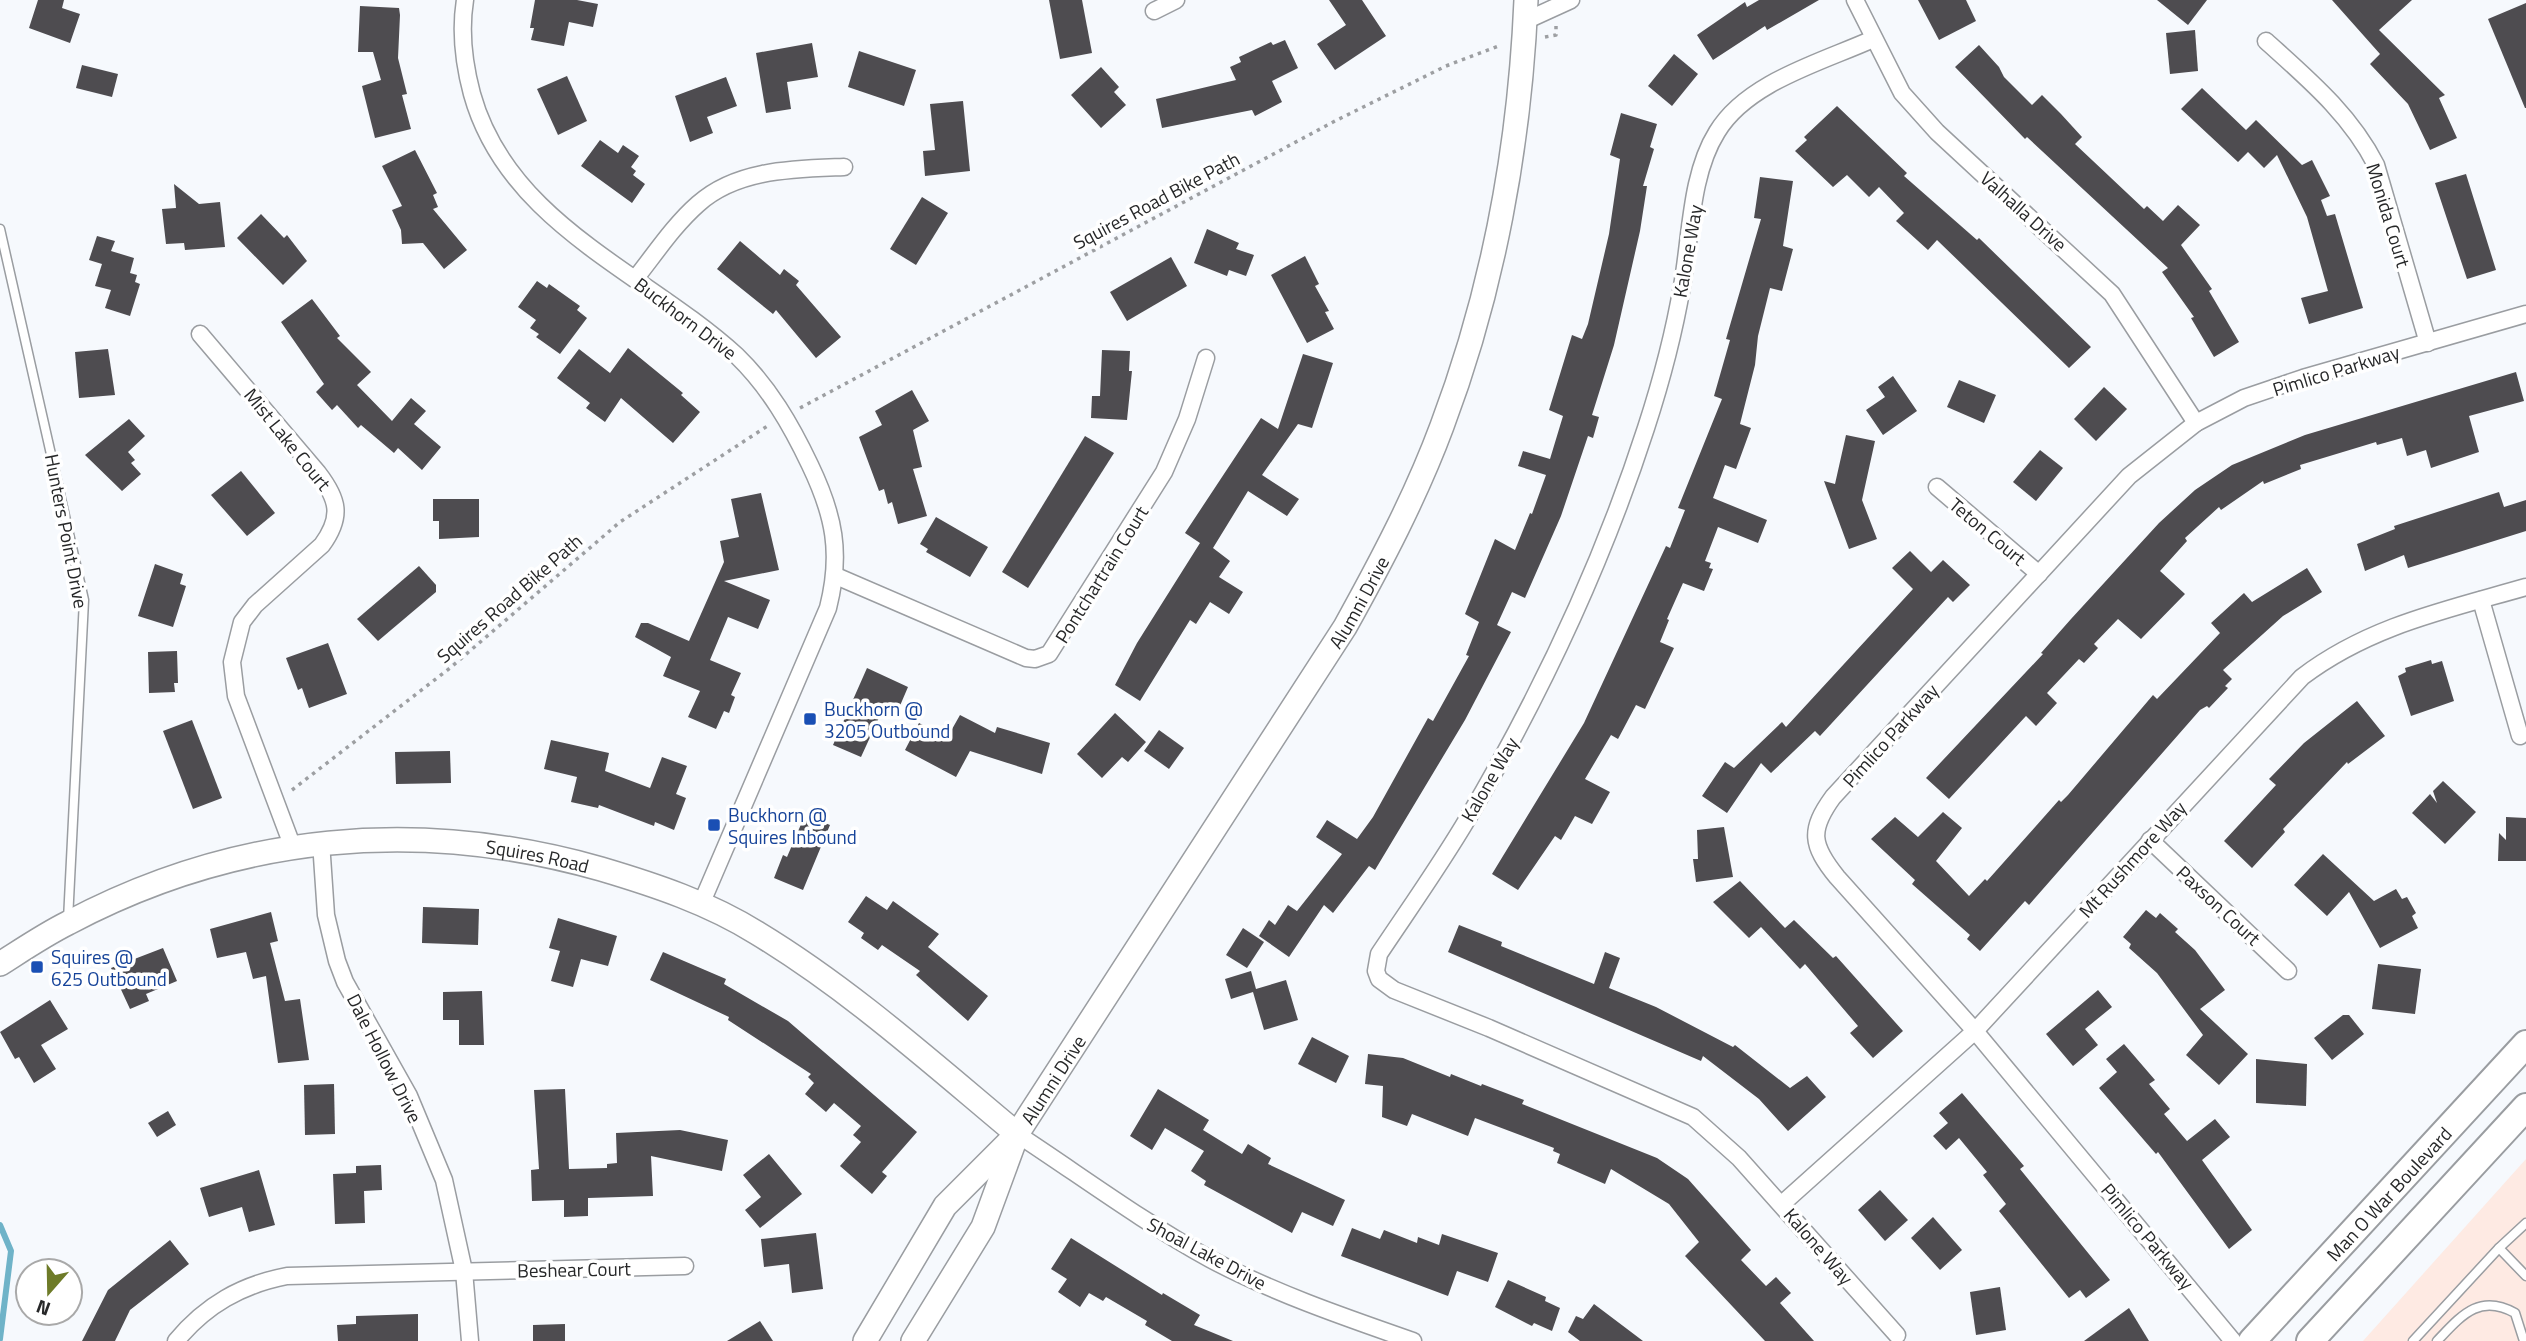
<svg xmlns="http://www.w3.org/2000/svg" width="2526" height="1341" font-family="'Titillium Web',sans-serif">
<style>
.commercial{fill:#feeae3}
.lines{fill:none;stroke-linecap:round;stroke-linejoin:round}
.stream{stroke:#6fb3c8;stroke-width:6}
.building{fill:#4e4c50}
.lane-casing{stroke:#9a9da1;stroke-width:11}
.street-casing{stroke:#9a9da1;stroke-width:19}
.secondary-casing{stroke:#9a9da1;stroke-width:26}
.primary-casing{stroke:#9a9da1;stroke-width:30}
.path{stroke:#9d9fa2;stroke-width:3.5;stroke-dasharray:3.5 5;stroke-linecap:butt}
.lane{stroke:#fff;stroke-width:8}
.street{stroke:#fff;stroke-width:16}
.secondary{stroke:#fff;stroke-width:23}
.primary{stroke:#fff;stroke-width:26}
.transit-dot{fill:#1a4fb4;stroke:#fff;stroke-width:2.5}
.labels{text-anchor:middle;dominant-baseline:central;stroke-width:7;stroke-linejoin:round;paint-order:stroke}
.street-label{font-size:19px;fill:#272829;stroke:#fff}
.transit-label{font-size:19px;fill:#164399;stroke:#fff;text-anchor:start}
</style>
<rect width="100%" height="100%" fill="#f6f9fd"/>
<polygon class="commercial" points="2526,1159 2526,1341 2363,1341"/>
<g class="lines">
<polyline class="stream" points="0,1225 11,1251 0,1339"/>
</g>
<g class="building">
<polygon points="38,0 64,0 62,8 80,14 70,43 29,28"/>
<polygon points="535,0 577,0 598,4 593,27 569,22 564,46 531,40 534,28 530,28"/>
<polygon points="1049,0 1082,0 1092,53 1060,59"/>
<polygon points="1329,0 1362,0 1386,36 1335,70 1317,44 1346,25"/>
<polygon points="1759,0 1819,0 1767,30 1765,26 1713,60 1697,35 1745,2 1747,7"/>
<polygon points="1918,0 1966,0 1976,21 1939,40"/>
<polygon points="2157,0 2207,0 2188,25"/>
<polygon points="2332,0 2412,0 2379,30 2445,95 2439,98 2457,138 2430,150 2408,104 2370,64 2380,54"/>
<polygon points="2526,3 2526,108 2525,108 2488,19"/>
<polygon points="360,6 399,8 400,15 398,58 407,94 402,95 411,129 375,138 362,86 381,80 373,52 358,52"/>
<polygon points="2195,30 2198,71 2170,74 2166,33"/>
<polygon points="1285,40 1298,68 1272,81 1282,102 1255,116 1252,110 1162,128 1156,99 1236,80 1230,67 1241,62 1239,57 1271,42 1273,45"/>
<polygon points="812,43 818,77 787,82 791,109 766,113 756,53"/>
<polygon points="1979,45 1999,67 2004,77 2032,105 2042,95 2061,114 2082,137 2075,144 2144,209 2147,206 2163,221 2178,205 2200,225 2181,245 2212,289 2209,291 2239,342 2214,357 2191,318 2194,317 2162,272 2168,268 2027,137 2025,139 1955,67"/>
<polygon points="859,51 916,70 904,106 848,87"/>
<polygon points="1674,54 1698,74 1672,106 1648,86"/>
<polygon points="82,65 118,74 112,97 76,88"/>
<polygon points="1101,67 1119,87 1114,92 1126,105 1101,128 1071,95"/>
<polygon points="567,76 587,121 558,135 537,89"/>
<polygon points="726,77 737,106 707,117 713,133 690,142 675,96"/>
<polygon points="2202,88 2246,130 2256,120 2302,165 2312,160 2330,196 2321,200 2327,216 2335,214 2363,308 2309,324 2301,298 2328,291 2307,217 2277,155 2264,168 2248,152 2238,162 2181,109"/>
<polygon points="963,101 970,171 925,176 923,151 935,150 930,104"/>
<polygon points="1837,106 1907,173 1904,176 1977,240 1979,238 2091,347 2069,368 1937,240 1928,250 1896,221 1904,213 1879,187 1869,197 1847,175 1833,187 1795,151 1807,140 1804,137"/>
<polygon points="1621,113 1657,124 1650,147 1654,149 1643,186 1647,186 1640,231 1614,345 1592,415 1599,417 1593,438 1588,436 1561,516 1525,598 1512,592 1497,625 1511,632 1465,720 1375,870 1369,866 1333,913 1324,905 1289,957 1259,936 1269,920 1275,925 1288,905 1297,911 1342,854 1316,837 1327,820 1357,839 1373,817 1428,718 1433,721 1469,656 1466,655 1479,622 1465,614 1495,539 1515,550 1530,513 1532,514 1546,475 1518,466 1523,451 1550,459 1563,416 1549,410 1572,335 1582,339 1588,324 1609,234 1620,159 1610,155"/>
<polygon points="600,140 618,153 623,145 639,156 631,167 636,171 633,175 645,184 632,203 581,166"/>
<polygon points="415,150 437,193 433,195 438,207 433,209 467,250 444,269 423,243 402,244 401,230 392,210 402,206 382,166"/>
<polygon points="2466,174 2496,270 2467,279 2435,183"/>
<polygon points="1760,177 1793,181 1783,246 1793,249 1782,291 1770,288 1758,336 1755,365 1740,424 1751,428 1736,469 1725,465 1713,498 1767,520 1758,543 1718,527 1705,561 1711,563 1709,568 1713,569 1704,591 1683,583 1667,619 1669,620 1660,642 1674,648 1645,709 1636,705 1618,739 1611,735 1585,779 1610,792 1592,824 1575,816 1561,840 1555,836 1518,890 1492,874 1584,723 1666,546 1670,548 1685,510 1678,508 1722,399 1714,396 1730,340 1726,339 1761,219 1754,218"/>
<polygon points="174,184 199,204 220,202 225,247 185,250 184,243 166,244 162,209 176,208"/>
<polygon points="922,197 948,213 916,265 890,249"/>
<polygon points="261,214 284,238 287,235 307,261 283,285 237,238"/>
<polygon points="1207,229 1239,243 1236,249 1254,255 1246,276 1229,270 1227,276 1194,263"/>
<polygon points="97,236 115,241 111,251 134,258 130,273 137,275 135,282 140,284 130,316 105,308 111,290 95,286 102,264 89,260"/>
<polygon points="740,241 780,275 784,269 799,281 796,285 841,337 816,358 776,310 773,314 717,269"/>
<polygon points="1305,256 1319,284 1315,286 1329,311 1325,312 1334,329 1307,343 1271,275"/>
<polygon points="1171,257 1187,286 1127,321 1110,292"/>
<polygon points="537,281 547,288 549,284 580,306 577,310 587,318 560,354 536,337 539,334 530,328 536,320 518,307"/>
<polygon points="312,299 340,336 337,338 371,372 357,385 392,421 411,398 426,411 414,424 441,447 422,470 398,448 394,453 361,425 358,428 337,405 332,410 316,392 324,384 281,322"/>
<polygon points="628,348 683,393 681,395 700,412 673,443 621,398 605,422 586,408 590,403 557,378 579,349 610,373"/>
<polygon points="108,349 115,395 79,398 75,352"/>
<polygon points="1102,350 1130,351 1129,371 1132,371 1127,420 1091,418 1092,396 1100,396"/>
<polygon points="1303,354 1333,363 1312,428 1298,424 1262,475 1299,499 1287,516 1248,491 1213,548 1230,561 1219,577 1243,592 1229,614 1210,602 1196,624 1190,620 1140,701 1115,685 1137,643 1200,543 1185,533 1261,418 1278,429"/>
<polygon points="2516,372 2524,401 2469,416 2479,452 2431,468 2426,450 2407,456 2402,438 2377,445 2376,442 2300,465 2301,469 2264,484 2263,481 2221,510 2219,507 2185,538 2187,541 2160,571 2185,594 2141,639 2118,619 2094,644 2098,648 2084,663 2079,659 2047,693 2057,703 2036,726 2026,716 1949,799 1926,778 2043,654 2041,653 2071,619 2159,523 2195,490 2232,465 2305,435"/>
<polygon points="1893,376 1917,411 1883,435 1866,410 1885,397 1878,387"/>
<polygon points="1959,380 1996,395 1984,423 1947,407"/>
<polygon points="2104,387 2127,409 2096,441 2074,419"/>
<polygon points="912,390 929,421 913,430 922,467 913,469 927,516 898,524 892,502 888,504 884,489 879,491 859,437 882,425 875,411"/>
<polygon points="129,419 145,436 128,452 135,460 131,463 141,474 122,491 85,455"/>
<polygon points="1846,435 1875,441 1862,500 1877,539 1849,549 1824,481 1835,484"/>
<polygon points="1085,436 1114,453 1028,588 1002,572"/>
<polygon points="2040,450 2063,468 2036,501 2013,482"/>
<polygon points="241,471 275,513 247,536 211,495"/>
<polygon points="2499,492 2504,507 2526,500 2526,531 2408,568 2404,555 2365,571 2357,544 2395,529 2394,526"/>
<polygon points="761,493 779,570 724,581 770,600 758,629 728,617 710,660 741,673 731,695 735,697 729,713 724,711 716,729 688,717 700,691 663,676 671,657 635,637 641,623 648,623 689,641 724,562 720,541 739,537 731,499"/>
<polygon points="433,499 479,499 479,537 439,539 439,521 433,521"/>
<polygon points="936,517 988,547 970,577 926,552 928,549 920,544"/>
<polygon points="1910,551 1931,572 1943,560 1970,585 1953,602 1948,597 1820,736 1815,731 1771,773 1761,763 1727,813 1702,796 1725,762 1734,768 1782,722 1786,727 1913,589 1892,568"/>
<polygon points="155,564 183,574 180,584 186,586 173,627 138,616"/>
<polygon points="419,566 436,585 436,592 378,641 357,619"/>
<polygon points="2307,568 2322,592 2283,616 2223,670 2232,679 2225,686 2228,688 2209,708 2207,706 2200,710 2029,905 2025,901 1980,951 1967,939 1970,935 1912,884 1915,880 1871,839 1895,817 1918,837 1943,812 1962,828 1936,861 1969,896 1985,879 1987,881 2059,800 2061,802 2068,795 2153,695 2157,699 2220,633 2211,623 2244,593 2252,602"/>
<polygon points="328,643 347,694 309,708 302,688 298,690 286,658"/>
<polygon points="177,651 178,683 174,683 175,692 149,693 148,652"/>
<polygon points="2431,660 2432,664 2442,661 2454,701 2411,716 2398,676 2406,672 2405,668"/>
<polygon points="867,668 908,687 896,715 883,709 861,757 833,745"/>
<polygon points="2357,701 2385,736 2348,764 2347,762 2283,829 2285,832 2252,868 2224,841 2276,785 2269,779 2304,743"/>
<polygon points="1115,713 1146,742 1128,762 1122,757 1102,778 1077,754"/>
<polygon points="960,715 995,733 997,727 1050,743 1042,774 970,751 956,777 905,750 919,723 947,738"/>
<polygon points="192,720 222,798 193,809 163,731"/>
<polygon points="1159,730 1184,748 1169,769 1144,751"/>
<polygon points="551,740 609,753 605,771 650,788 662,757 687,766 676,794 686,798 674,830 655,822 654,826 599,805 598,808 571,802 577,777 544,769"/>
<polygon points="450,751 451,783 396,784 395,752"/>
<polygon points="2443,781 2476,812 2445,844 2412,813 2430,794 2437,803 2433,791"/>
<polygon points="805,815 830,825 803,890 774,878 783,855 787,857"/>
<polygon points="2506,817 2526,818 2526,861 2498,861 2499,833 2506,840"/>
<polygon points="1724,827 1733,877 1696,882 1693,859 1698,859 1697,830"/>
<polygon points="2323,854 2374,901 2396,889 2402,899 2407,897 2416,913 2412,916 2418,928 2380,948 2349,892 2327,916 2294,885"/>
<polygon points="1740,881 1785,928 1794,920 1833,958 1836,956 1903,1031 1873,1058 1850,1033 1858,1026 1805,964 1800,969 1761,927 1749,938 1713,902"/>
<polygon points="866,896 887,910 893,901 939,934 928,947 988,996 968,1021 916,975 920,971 882,945 878,950 861,938 864,933 848,922"/>
<polygon points="423,907 479,909 478,945 422,943"/>
<polygon points="2146,910 2156,918 2160,913 2178,929 2175,932 2195,950 2225,990 2200,1009 2248,1054 2219,1085 2186,1055 2203,1035 2157,973 2129,948 2131,944 2123,937"/>
<polygon points="271,912 278,941 270,943 285,1001 300,999 309,1060 278,1063 266,976 253,979 246,952 217,958 210,929"/>
<polygon points="558,918 617,936 608,966 581,959 573,987 551,981 560,951 549,948"/>
<polygon points="1459,925 1502,942 1501,946 1594,984 1605,952 1620,958 1609,988 1656,1007 1733,1047 1735,1045 1790,1088 1807,1076 1826,1097 1788,1131 1759,1099 1703,1056 1701,1061 1448,952"/>
<polygon points="1243,928 1264,942 1247,968 1226,955"/>
<polygon points="163,948 177,981 146,994 149,1001 130,1009 111,968"/>
<polygon points="663,952 726,979 724,984 788,1021 917,1132 882,1172 887,1176 872,1194 840,1166 861,1142 853,1135 861,1126 834,1103 826,1112 805,1094 814,1083 808,1077 811,1074 728,1020 729,1017 650,980"/>
<polygon points="2378,964 2421,969 2415,1014 2372,1009"/>
<polygon points="1251,971 1256,989 1286,980 1298,1020 1264,1030 1253,992 1231,999 1225,979"/>
<polygon points="2098,990 2112,1007 2085,1029 2098,1045 2073,1066 2046,1034"/>
<polygon points="482,991 484,1045 459,1045 459,1020 443,1020 443,992"/>
<polygon points="50,1000 68,1029 41,1045 56,1069 34,1083 19,1057 15,1059 0,1032"/>
<polygon points="2343,1015 2349,1015 2364,1034 2332,1060 2314,1038"/>
<polygon points="1312,1037 1349,1056 1336,1083 1298,1064"/>
<polygon points="2124,1044 2155,1080 2149,1084 2170,1109 2164,1114 2187,1141 2215,1119 2230,1137 2202,1160 2252,1230 2229,1249 2158,1152 2156,1154 2099,1088 2117,1072 2106,1059"/>
<polygon points="1368,1054 1403,1058 1450,1077 1451,1074 1481,1086 1482,1084 1524,1100 1522,1104 1657,1158 1688,1179 1751,1250 1741,1260 1766,1286 1776,1277 1791,1293 1780,1303 1814,1341 1765,1341 1685,1256 1699,1242 1669,1204 1611,1169 1605,1184 1557,1163 1560,1154 1553,1151 1554,1148 1475,1118 1468,1136 1412,1114 1407,1126 1382,1117 1383,1086 1365,1084"/>
<polygon points="2256,1059 2307,1064 2306,1106 2256,1103"/>
<polygon points="334,1084 335,1134 305,1135 304,1085"/>
<polygon points="565,1089 569,1169 607,1168 607,1164 617,1163 616,1133 680,1130 728,1140 722,1171 651,1156 653,1196 588,1198 588,1216 564,1217 564,1200 532,1201 531,1170 539,1169 534,1090"/>
<polygon points="1158,1089 1209,1120 1203,1130 1242,1154 1248,1144 1271,1158 1268,1164 1345,1200 1333,1226 1302,1212 1292,1233 1204,1185 1206,1181 1191,1171 1204,1151 1165,1128 1152,1150 1130,1136"/>
<polygon points="1962,1093 2024,1166 2020,1169 2110,1280 2086,1298 2080,1290 2069,1298 1999,1211 2006,1204 1983,1175 1987,1172 1959,1138 1946,1150 1933,1136 1948,1123 1939,1113"/>
<polygon points="168,1111 176,1125 157,1137 148,1123"/>
<polygon points="769,1154 802,1194 760,1228 745,1210 761,1197 743,1175"/>
<polygon points="381,1165 382,1190 364,1191 365,1223 335,1224 333,1174 356,1173 356,1166"/>
<polygon points="259,1170 275,1225 249,1232 242,1207 209,1217 200,1188"/>
<polygon points="1880,1190 1908,1220 1885,1241 1858,1210"/>
<polygon points="1933,1217 1962,1250 1940,1270 1911,1238"/>
<polygon points="1352,1228 1380,1239 1384,1230 1417,1243 1418,1237 1439,1245 1442,1234 1498,1253 1488,1282 1457,1271 1448,1296 1341,1256"/>
<polygon points="816,1233 823,1289 792,1293 789,1264 764,1267 761,1239"/>
<polygon points="1071,1238 1162,1295 1163,1293 1200,1315 1194,1325 1233,1341 1172,1341 1145,1325 1147,1321 1106,1297 1103,1301 1089,1293 1080,1307 1058,1292 1067,1279 1051,1269"/>
<polygon points="170,1240 189,1264 130,1310 115,1341 82,1341 108,1290"/>
<polygon points="1508,1280 1546,1297 1545,1301 1560,1308 1552,1331 1534,1323 1532,1326 1495,1307"/>
<polygon points="2000,1287 2006,1330 1976,1335 1970,1292"/>
<polygon points="1594,1304 1643,1341 1580,1341 1568,1332 1576,1316 1583,1319"/>
<polygon points="2129,1308 2149,1341 2084,1341"/>
<polygon points="418,1314 418,1341 338,1341 337,1325 356,1324 356,1316"/>
<polygon points="760,1321 773,1341 727,1341"/>
<polygon points="565,1324 565,1341 533,1341 533,1325"/>
</g>
<g class="lines">
<defs>
<g id="lane">
<polyline points="0,229 84,600 68,920"/>
<polyline points="2526,1223 2499,1248 2526,1276"/>
<polyline points="2413,1341 2499,1248"/>
<path d="M 2437,1341 C 2461,1316 2479,1293 2515,1313 L 2524,1341"/>
</g>
<g id="street">
<path d="M 465,0 C 460,31 464,64 472,94 C 508,224 645,272 737,356 C 769,387 791,425 810,465 C 834,515 842,553 828,608 L 702,902"/>
<polyline points="1855,0 1902,93 1937,132 2112,294 2196,423"/>
<polyline points="1154,11 1176,0"/>
<polyline points="1525,21 1571,0"/>
<path d="M 1873,39 C 1822,62 1747,82 1717,132 C 1690,175 1691,237 1682,286 C 1674,333 1661,382 1646,428 C 1602,564 1541,694 1468,818 C 1441,864 1409,909 1379,954 L 1376,971 L 1379,979 L 1394,990 L 1489,1028 L 1693,1117 L 1739,1158 L 1897,1335"/>
<path d="M 2266,41 C 2308,79 2350,114 2376,165 L 2428,343"/>
<path d="M 635,279 C 655,254 674,225 698,204 C 737,169 794,169 844,167"/>
<path d="M 200,334 L 318,473 C 338,499 343,516 322,545 L 255,605 L 242,622 L 232,662 L 236,696 L 292,845"/>
<polyline points="1937,487 2039,574"/>
<polyline points="836,576 1026,658 1035,659 1049,654 1164,472 1187,419 1206,358"/>
<polyline points="2481,600 2520,736"/>
<polyline points="2150,840 2288,971"/>
<polyline points="321,842 326,915 337,961 345,982 409,1096 444,1180 464,1271 470,1341"/>
<path d="M 1017,1134 C 1081,1176 1143,1222 1210,1259 C 1274,1293 1344,1317 1413,1341"/>
<path d="M 1782,1204 L 1975,1031 L 2302,677 C 2369,626 2446,610 2526,587"/>
<path d="M 176,1341 C 206,1305 241,1285 287,1276 L 685,1266"/>
<path d="M 2233,1341 L 1975,1031 L 1837,877 C 1811,845 1809,830 1833,797 L 2129,476 L 2196,423 L 2244,398 L 2303,378 L 2526,314"/>
</g>
<g id="secondary">
<path id="s1" d="M 0,964 C 22,950 44,935 68,923 C 236,834 418,817 601,869 C 655,885 709,903 757,933 C 851,990 933,1064 1017,1134"/>
<path id="s2" d="M 865,1341 L 945,1206 L 1017,1134 L 1345,627 C 1381,562 1416,496 1442,426 C 1493,291 1520,144 1526,0"/>
<polyline points="913,1341 983,1227 1015,1140"/>
</g>
<g id="primary">
<path id="s3" d="M 2252,1341 L 2526,1044"/>
<polyline points="2310,1341 2526,1107"/>
</g>
</defs>
<use href="#lane" class="lane-casing"/>
<use href="#street" class="street-casing"/>
<use href="#secondary" class="secondary-casing"/>
<use href="#primary" class="primary-casing"/>
<g class="path">
<polyline points="1545,37 1556,35 1556,26"/>
<polyline points="800,408 1335,121 1446,66 1501,45"/>
<polyline points="292,790 450,668 620,522 769,425"/>
</g>
<use href="#lane" class="lane"/>
<use href="#street" class="street"/>
<use href="#secondary" class="secondary"/>
<use href="#primary" class="primary"/>
</g>
<g class="transit-dot">
<rect x="803" y="712" width="14" height="14" rx="3.5"/>
<rect x="707" y="818" width="14" height="14" rx="3.5"/>
<rect x="30" y="960" width="14" height="14" rx="3.5"/>
</g>
<g class="labels">
<g class="street-label">
<text transform="translate(1156 200) rotate(-28)">Squires Road Bike Path</text>
<text transform="translate(2024 211) rotate(42)">Valhalla Drive</text>
<text transform="translate(2389 215) rotate(73)">Monida Court</text>
<text transform="translate(1687 251) rotate(-80)">Kalone Way</text>
<text transform="translate(686 318) rotate(37)">Buckhorn Drive</text>
<text transform="translate(2336 370) rotate(-17)">Pimlico Parkway</text>
<text transform="translate(288 439) rotate(51)">Mist Lake Court</text>
<text transform="translate(67 531) rotate(79)">Hunters Point Drive</text>
<text transform="translate(1988 531) rotate(40)">Teton Court</text>
<text transform="translate(1101 574) rotate(-58)">Pontchartrain Court</text>
<text transform="translate(509 598) rotate(-41)">Squires Road Bike Path</text>
<text stroke="none"><textPath href="#s2" startOffset="891">Alumni Drive</textPath></text>
<text transform="translate(1890 735) rotate(-48)">Pimlico Parkway</text>
<text transform="translate(1489 779) rotate(-60)">Kalone Way</text>
<text stroke="none"><textPath href="#s1" startOffset="564">Squires Road</textPath></text>
<text transform="translate(2132 859) rotate(-48)">Mt Rushmore Way</text>
<text transform="translate(2219 905) rotate(43)">Paxson Court</text>
<text transform="translate(385 1058) rotate(63)">Dale Hollow Drive</text>
<text stroke="none"><textPath href="#s2" startOffset="324">Alumni Drive</textPath></text>
<text stroke="none"><textPath href="#s3" startOffset="201">Man O War Boulevard</textPath></text>
<text transform="translate(2148 1236) rotate(50)">Pimlico Parkway</text>
<text transform="translate(1819 1246) rotate(49)">Kalone Way</text>
<text transform="translate(1207 1253) rotate(28)">Shoal Lake Drive</text>
<text transform="translate(574 1269) rotate(-1)">Beshear Court</text>
</g>
<g class="transit-label">
<text x="824" y="708">Buckhorn @<tspan x="824" dy="22">3205 Outbound</tspan></text>
<text x="728" y="814">Buckhorn @<tspan x="728" dy="22">Squires Inbound</tspan></text>
<text x="51" y="956">Squires @<tspan x="51" dy="22">625 Outbound</tspan></text>
</g>
</g>
<g transform="translate(49 1292) rotate(200)"><circle r="33" fill="#ffffff" stroke="#a9a9a9" stroke-width="2"/>
<path d="M0-5L12 26L0 18L-12 26Z" fill="#6e7b28"/>
<text y="-10" font-size="19" font-weight="bold" text-anchor="middle" fill="#272829">N</text>
</g>
</svg>
